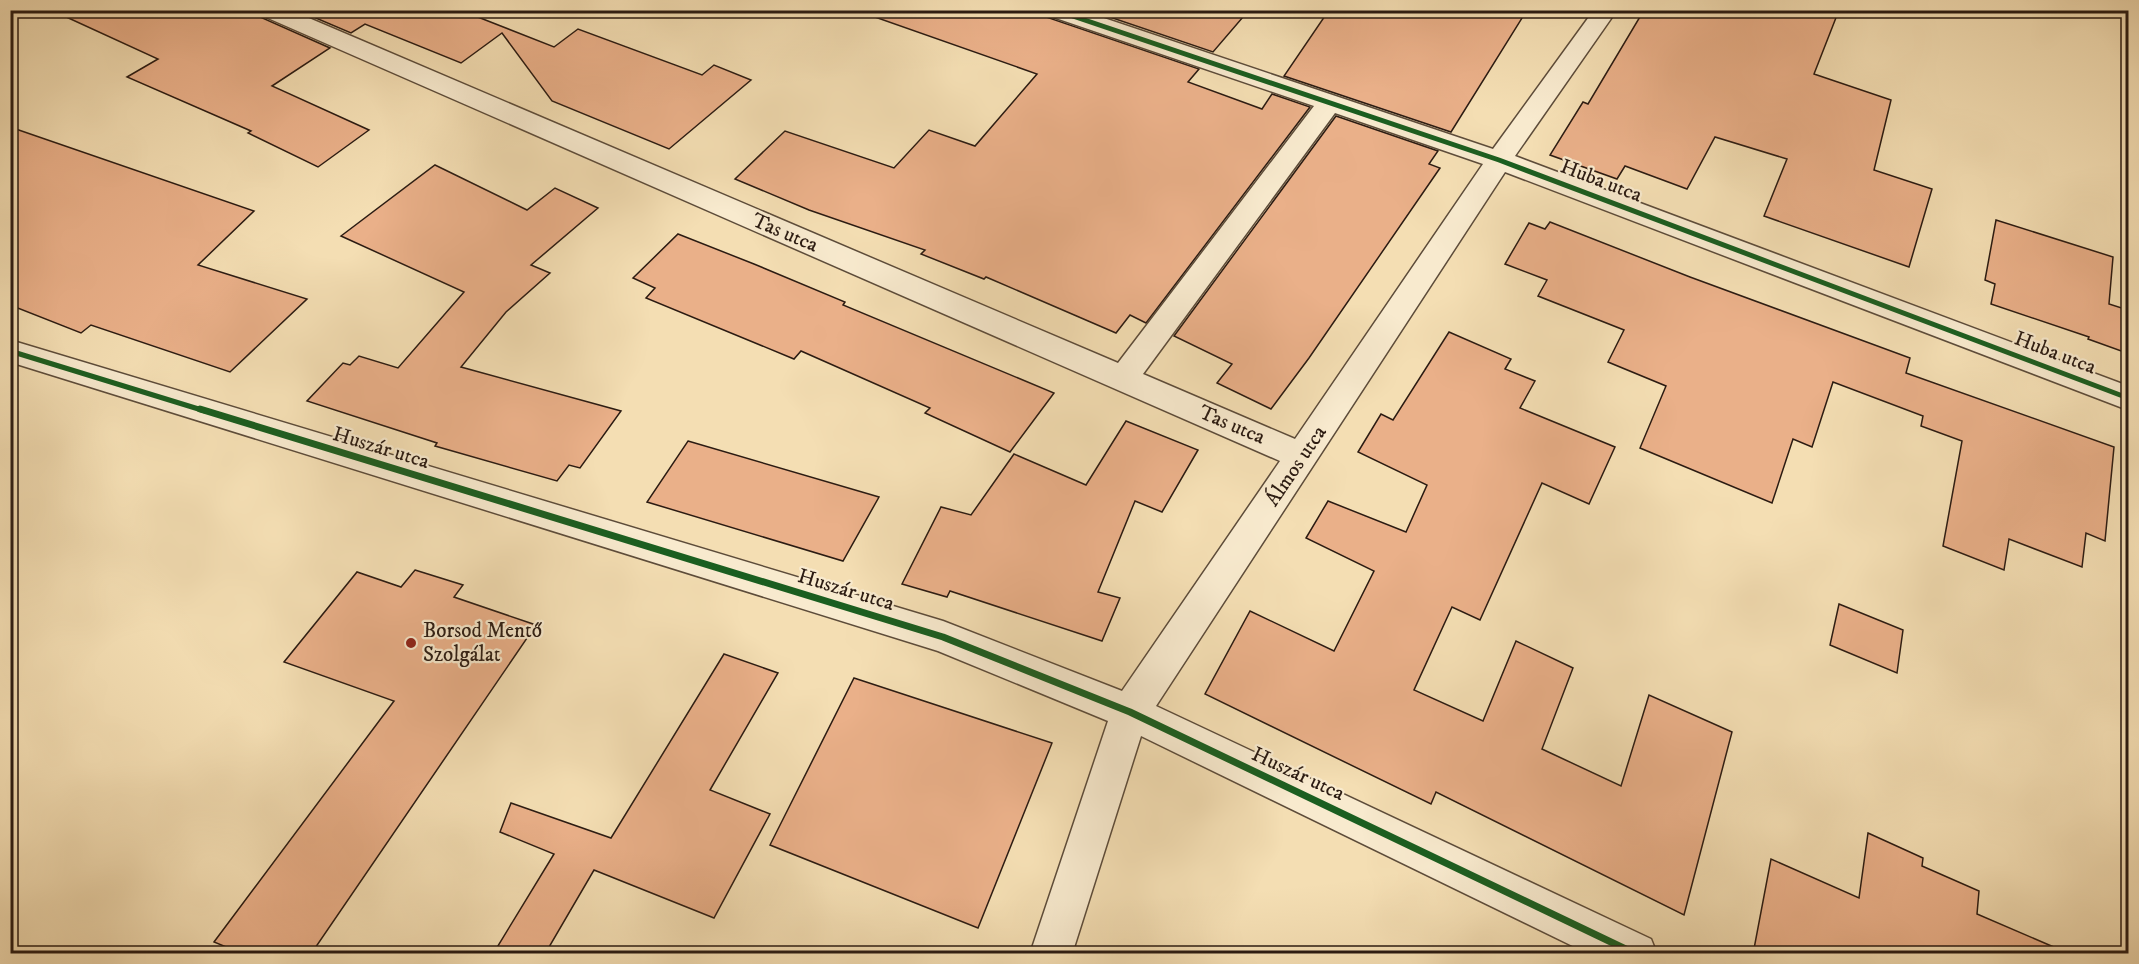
<svg xmlns="http://www.w3.org/2000/svg" width="2139" height="964" font-family="'IM FELL DW Pica',serif">
<style>
.building{fill:#eab089;stroke:#2b1b12;stroke-width:1.5}
.lines{fill:none;stroke-linecap:round;stroke-linejoin:round}
.minor-casing{stroke:#5d4c3a;stroke-width:3}
.minor{fill:#f8eace;fill-rule:evenodd}
.cycleway-far1-casing{stroke:#f8eace;stroke-width:8}
.cycleway-casing{stroke:#f8eace;stroke-width:10}
.cycleway-far1{stroke:#1b5e20;stroke-width:5}
.cycleway{stroke:#1b5e20;stroke-width:7}
.poi-dot{fill:#8f2418;stroke:#f8eace;stroke-width:2}
.labels{text-anchor:middle;dominant-baseline:central;stroke-width:4.5;stroke-linejoin:round;paint-order:stroke}
.street-label{font-size:21px;fill:#2b1b12;stroke:#f8eace}
.poi-label{font-size:21px;fill:#2b1b12;stroke:#f8eace;text-anchor:start}
</style>
<rect width="100%" height="100%" fill="#f4deb3"/>
<filter id="stains"><feTurbulence type="fractalNoise" baseFrequency=".00333" numOctaves="4"/><feColorMatrix values="0 0 0 0 .2 0 0 0 0 .09 0 0 0 0 .02 0 0 0 .5 -.17"/></filter>
<radialGradient id="worn" r=".72"><stop offset=".6" stop-color="#630" stop-opacity="0"/><stop offset="1" stop-color="#630" stop-opacity=".3"/></radialGradient>
<g class="building">
<polygon points="51,10 256,10 260,17 330,48 272,86 369,130 318,167 248,133 251,131 127,77 158,59"/>
<polygon points="297,10 460,10 554,47 578,29 702,75 714,65 751,80 669,149 552,101 502,33 461,63 365,24 351,33"/>
<polygon points="873,10 1042,10 1046,17 1199,69 1188,82 1262,109 1272,94 1310,107 1146,323 1130,315 1116,333 986,277 984,279 921,254 925,250 809,210 735,179 785,131 894,168 929,130 975,146 1037,74 872,16"/>
<polygon points="1089,10 1249,10 1213,52"/>
<polygon points="1329,10 1527,10 1451,132 1284,76"/>
<polygon points="1644,10 1839,10 1814,74 1891,100 1874,170 1932,189 1909,267 1764,216 1787,159 1715,137 1687,189 1625,166 1617,179 1550,155 1583,102 1588,104"/>
<polygon points="1336,116 1438,151 1429,164 1440,168 1309,358 1271,409 1217,383 1232,364 1174,336"/>
<polygon points="10,127 254,211 198,265 307,299 230,372 91,325 81,333 10,305"/>
<polygon points="435,165 527,210 555,188 598,208 531,265 550,273 506,312 461,367 621,411 580,468 569,465 557,481 435,446 437,443 307,401 343,363 350,365 359,356 398,368 464,292 341,236"/>
<polygon points="1996,220 2113,257 2109,304 2128,310 2124,352 2088,339 2089,337 1991,304 1995,284 1985,280"/>
<polygon points="1550,222 1690,277 1910,358 1906,373 2114,447 2105,541 2086,533 2082,567 2009,539 2004,570 1943,546 1962,441 1921,426 1923,416 1833,382 1812,447 1793,439 1772,503 1640,448 1666,386 1608,362 1624,330 1538,296 1547,280 1505,264 1529,223 1545,229"/>
<polygon points="678,234 754,264 845,302 843,305 1054,393 1010,452 925,413 930,408 801,351 794,359 646,298 655,288 633,278"/>
<polygon points="1449,332 1511,359 1505,369 1535,381 1520,408 1615,447 1589,504 1542,483 1480,620 1452,607 1414,690 1483,721 1516,641 1573,668 1542,749 1621,786 1649,695 1732,732 1684,915 1436,792 1431,804 1205,694 1250,611 1334,651 1374,571 1306,538 1328,501 1406,532 1427,485 1358,452 1381,414 1393,420"/>
<polygon points="1126,421 1198,450 1162,512 1135,501 1098,592 1120,598 1102,641 950,591 947,597 902,584 941,507 971,515 1014,454 1086,485"/>
<polygon points="688,441 879,497 843,561 647,502"/>
<polygon points="415,570 463,585 454,597 536,625 311,954 243,954 214,942 394,701 284,662 357,572 401,587"/>
<polygon points="1839,604 1903,630 1897,673 1830,645"/>
<polygon points="724,654 778,673 710,790 770,814 714,918 594,870 545,954 493,954 554,854 500,832 511,803 611,838"/>
<polygon points="854,678 1052,743 978,928 770,845"/>
<polygon points="1868,833 1923,858 1922,866 1979,891 1977,914 2070,954 1753,954 1771,859 1859,898"/>
</g>
<g class="lines">
<defs>
<path id="minor" d="M 258,10 L 290,10 L 1118,363 L 1314,106 L 1047,15 L 1044,10 L 1080,10 L 1493,149 L 1594,10 L 1617,10 L 1515,156 L 2128,386 L 2128,410 L 1505,172 L 1156,706 L 1651,939 L 1657,954 L 1589,954 L 1141,736 L 1072,954 L 1030,954 L 1108,721 L 938,651 L 10,362 L 10,340 L 943,621 L 1122,691 L 1280,461 L 261,15 ZM 1335,113 L 1483,164 L 1295,439 L 1143,374 Z"/>
</defs>
<use href="#minor" class="minor-casing"/>
<use href="#minor" class="minor"/>
<defs>
<g id="cycleway-far1">
<polyline points="1055,10 1499,160 2128,398"/>
<polyline points="10,351 205,411"/>
</g>
<polyline id="cycleway" points="200,409 943,637 1130,712 1636,954"/>
</defs>
<use href="#cycleway-far1" class="cycleway-far1-casing"/>
<use href="#cycleway" class="cycleway-casing"/>
<use href="#cycleway-far1" class="cycleway-far1"/>
<use href="#cycleway" class="cycleway"/>
</g>
<circle class="poi-dot" cx="411" cy="643" r="6"/>
<g class="labels">
<g class="street-label">
<text transform="translate(1601 181) rotate(21)">Huba utca</text>
<text transform="translate(785 233) rotate(23)">Tas utca</text>
<text transform="translate(2055 353) rotate(21)">Huba utca</text>
<text transform="translate(1232 425) rotate(23)">Tas utca</text>
<text transform="translate(381 448) rotate(17)">Huszár utca</text>
<text transform="translate(1296 466) rotate(-56)">Álmos utca</text>
<text transform="translate(846 590) rotate(17)">Huszár utca</text>
<text transform="translate(1298 774) rotate(25)">Huszár utca</text>
</g>
<g class="poi-label">
<text x="423" y="631">Borsod Mentő<tspan x="423" dy="24">Szolgálat</tspan></text>
</g>
</g>
<rect width="2139" height="964" fill="none" stroke="#f4deb3" stroke-width="36"/>
<rect x="12" y="12" width="2115" height="940" fill="none" stroke="#2b1b12" stroke-width="3"/>
<rect x="18" y="18" width="2103" height="928" fill="none" stroke="#2b1b12" stroke-width="1.5"/>
<rect width="100%" height="100%" filter="url(#stains)"/>
<rect width="100%" height="100%" fill="url(#worn)"/>
</svg>
